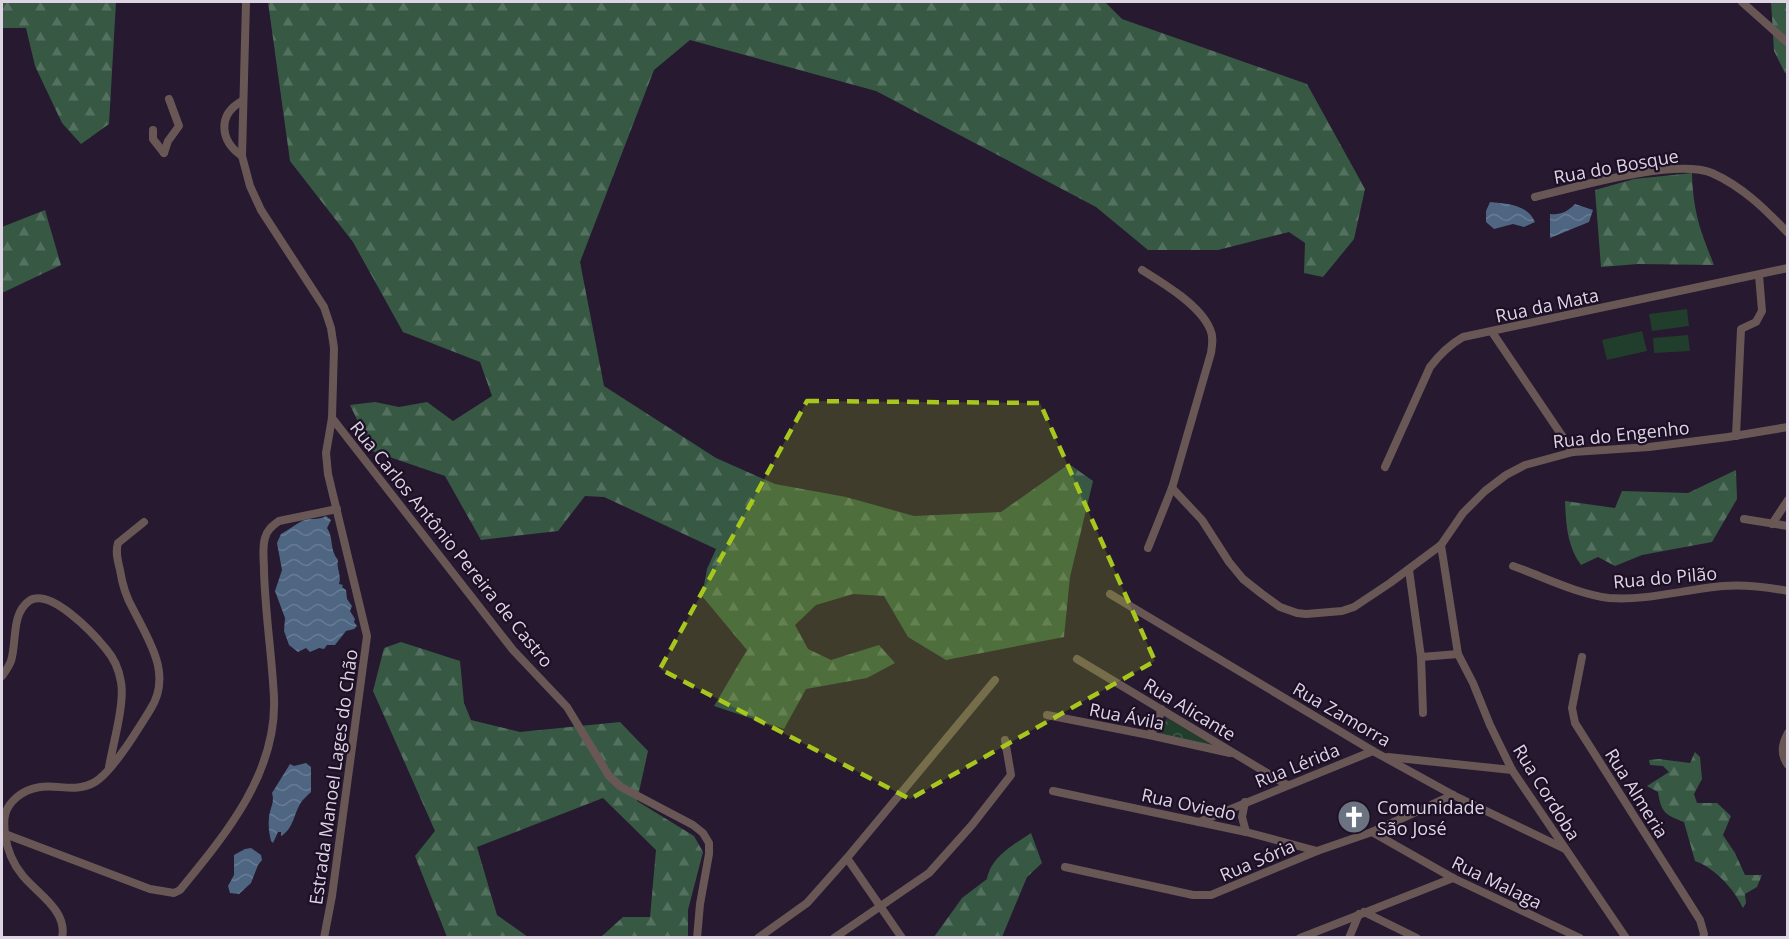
<svg xmlns="http://www.w3.org/2000/svg" width="1789" height="939" font-family="'Open Sans',sans-serif">
<style>
.forest{fill:url(#forest-firs)}
.park{fill:url(#park-crowns)}
.pitch{fill:#213d2c}
.water{fill:url(#water-waves)}
.lines{fill:none;stroke-linecap:round;stroke-linejoin:round}
.minor{stroke:#695756;stroke-width:8}
.marked{fill:#a8c71d;fill-opacity:0.2;stroke:#a8c71d;stroke-width:4.5;stroke-dasharray:12 8;stroke-linejoin:round}
.labels{text-anchor:middle;dominant-baseline:central;stroke-width:4.5;stroke-linejoin:round;paint-order:stroke}
.street-label{font-size:18px;fill:#ddd5e4;stroke:#1d1026}
.poi-label{font-size:18px;fill:#ddd5e4;stroke:#1d1026;text-anchor:start}
</style>
<defs>
<pattern id="forest-firs" width="22" height="20" patternUnits="userSpaceOnUse" patternTransform="scale(1.5)"><rect width="22" height="20" fill="#375944"/><path d="M5 1l3.5 6h-7zM16 11l3.5 6h-7z" fill="#54705f"/></pattern>
<pattern id="park-crowns" width="20" height="18" patternUnits="userSpaceOnUse" patternTransform="scale(1.5)"><rect width="20" height="18" fill="#213d2c"/><path d="M2 6a3 3 0 1 1 6 0M12 15a3 3 0 1 1 6 0" fill="none" stroke="#41584a"/></pattern>
<pattern id="water-waves" width="16" height="10" patternUnits="userSpaceOnUse" patternTransform="scale(1.5)"><rect width="16" height="10" fill="#4f6683"/><path d="M0 5q4-4 8 0t8 0" fill="none" stroke="#687b94"/></pattern>
</defs>
<rect width="100%" height="100%" fill="#261930"/>
<g class="forest">
<polygon points="2,2 116,2 109,124 81,144 62,123 35,66 26,28 2,28"/>
<polygon points="268,2 1105,2 1122,19 1307,84 1365,189 1354,239 1323,277 1304,273 1305,243 1289,232 1218,250 1148,250 1096,207 876,91 690,40 654,70 580,262 604,386 716,458 775,484 846,497 914,516 1001,512 1069,464 1093,481 1070,577 1064,637 946,660 908,637 884,596 853,594 816,605 795,625 808,649 831,660 879,645 895,663 867,678 806,689 784,729 714,706 747,650 702,596 707,569 716,549 604,497 585,496 558,531 481,540 445,476 372,451 350,405 375,402 399,407 427,402 453,421 492,396 480,362 403,332 353,242 290,161"/>
<polygon points="1771,2 1787,2 1788,72 1785,73 1774,51"/>
<path d="M 1692,173 C 1693,211 1700,230 1714,265 L 1638,264 L 1601,267 L 1595,190 L 1634,179 Z"/>
<polygon points="45,210 61,265 2,293 2,227"/>
<path d="M 1736,470 L 1737,499 L 1712,542 L 1642,555 L 1615,566 L 1598,557 L 1581,565 C 1567,546 1566,524 1565,501 L 1615,508 L 1622,491 L 1688,493 Z"/>
<polygon points="401,642 460,661 464,703 471,720 520,732 620,722 648,751 637,801 694,836 703,852 688,910 688,937 601,937 623,917 650,917 656,850 603,798 477,847 497,915 528,937 447,937 415,856 435,831 373,691 384,648"/>
<path d="M 1695,752 L 1700,757 L 1702,779 L 1694,794 L 1697,803 L 1717,803 L 1731,816 L 1723,835 L 1735,853 L 1745,875 L 1762,875 L 1757,887 L 1745,894 L 1746,903 L 1743,908 C 1734,889 1715,868 1695,861 L 1684,822 C 1665,815 1661,812 1658,792 L 1647,786 L 1669,772 L 1663,766 L 1650,765 L 1649,760 L 1659,759 L 1690,763 Z"/>
<path d="M 1031,833 L 1042,863 L 1027,877 L 1002,937 L 934,937 L 962,898 L 987,879 C 991,857 1013,845 1031,833 Z"/>
</g>
<polygon class="park" points="1167,718 1214,746 1160,734"/>
<g class="pitch">
<polygon points="1687,309 1689,326 1652,331 1649,314"/>
<polygon points="1642,331 1647,351 1607,360 1602,340"/>
<polygon points="1688,335 1690,351 1654,353 1653,338"/>
</g>
<g class="water">
<path d="M 1490,202 C 1507,204 1527,204 1535,222 L 1524,227 L 1513,224 L 1494,229 L 1486,222 L 1486,211 Z"/>
<path d="M 1575,204 L 1593,210 L 1589,222 L 1550,238 L 1550,214 C 1561,215 1567,212 1575,204 Z"/>
<path d="M 326,516 L 331,520 L 327,528 C 334,538 329,549 338,560 C 336,568 342,576 339,584 L 343,585 L 342,587 L 346,590 L 347,599 L 352,606 L 350,611 L 355,619 L 354,622 L 357,626 L 354,629 L 346,631 L 335,645 L 327,645 L 324,649 L 319,648 L 310,652 L 306,648 L 298,652 L 289,645 L 284,631 L 285,618 L 275,591 L 282,570 L 277,543 L 281,534 C 289,530 294,525 302,521 C 310,517 318,521 326,516 Z"/>
<path d="M 306,763 L 311,767 L 311,792 C 307,796 303,799 300,804 C 293,817 293,829 281,836 L 281,832 L 278,832 L 273,843 L 271,841 C 269,833 268,825 269,817 C 270,808 275,802 272,793 L 290,764 L 294,766 Z"/>
<polygon points="251,848 261,855 262,860 258,865 251,883 239,894 230,893 228,886 234,875 234,855 245,849"/>
</g>
<g class="lines">
<g class="minor">
<polyline points="246,2 242,156 250,186 261,210 324,307 331,328 334,348 332,418 326,453 328,474 367,636 332,896 324,938"/>
<polyline points="1742,2 1788,43"/>
<polyline points="153,130 153,139 164,153"/>
<polyline points="164,153 168,141 179,126 169,99"/>
<path d="M 242,156 C 220,141 217,115 242,101"/>
<path d="M 1535,197 C 1576,187 1675,158 1712,173 C 1743,187 1765,209 1788,233"/>
<path d="M 1142,270 C 1163,283 1200,305 1210,329 C 1214,337 1212,345 1211,353 L 1172,488 L 1148,548"/>
<polyline points="1492,332 1573,452"/>
<polyline points="332,418 513,650 567,707 609,776 621,787 693,825 703,833 709,843 709,854 700,904 697,938"/>
<polyline points="1736,436 1741,329 1756,322 1762,311 1759,275"/>
<path d="M 1385,467 L 1430,367 C 1440,354 1449,345 1463,337 L 1788,268"/>
<polyline points="1172,488 1202,520 1229,562 1243,579 1262,594 1280,607 1297,613 1306,614 1342,611 1354,607 1390,583 1441,545 1463,513 1485,491 1506,475 1525,465 1573,452 1649,447 1728,437 1788,427"/>
<polyline points="1744,519 1788,526"/>
<polyline points="1772,524 1788,500"/>
<polyline points="1441,545 1458,654 1473,683 1490,725 1512,770 1626,938"/>
<path d="M 1513,566 C 1544,577 1577,594 1609,598 C 1647,601 1686,589 1724,586 C 1745,584 1766,587 1788,591"/>
<polyline points="1409,570 1421,657 1423,713"/>
<polyline points="1110,594 1373,751 1453,795 1565,849"/>
<polyline points="1421,657 1458,654"/>
<polyline points="1582,657 1572,708 1575,723 1700,920 1704,934 1703,938"/>
<polyline points="1077,659 1287,785"/>
<path d="M 2,676 C 5,672 9,666 11,661 C 17,642 11,614 29,601 C 50,587 93,633 106,649 C 113,657 119,670 121,682 C 125,703 113,744 109,767"/>
<polyline points="1047,715 1149,735 1230,753"/>
<path d="M 1788,733 C 1782,744 1780,754 1788,765"/>
<polyline points="1149,735 1158,724 1161,709"/>
<polyline points="1388,757 1512,770"/>
<polyline points="1053,791 1246,832 1317,851"/>
<polyline points="1245,802 1242,817 1246,832"/>
<polyline points="1199,822 1373,751"/>
<polyline points="1372,832 1453,878 1580,938"/>
<path d="M 5,834 C 3,818 4,808 17,797 C 44,775 70,797 95,782 C 113,771 138,729 150,710 C 173,675 149,641 133,609 C 126,597 122,583 120,570 C 118,561 115,552 118,543 L 144,522"/>
<polyline points="847,858 902,938"/>
<polyline points="1065,867 1193,895 1211,895 1317,851 1372,832 1453,795"/>
<polyline points="1364,912 1417,938"/>
<path d="M 62,938 C 68,911 38,894 23,876 C 13,864 7,850 5,834 L 150,889 L 174,893 L 180,890 C 226,834 277,773 274,698 C 272,655 265,613 264,570 C 264,560 262,548 265,538 C 267,530 272,526 279,521 L 337,509"/>
<polyline points="758,938 807,903 847,858 995,680"/>
<polyline points="834,938 929,873 972,825 1011,775 1005,740"/>
<polyline points="1300,938 1453,878"/>
<polyline points="1349,938 1359,914"/>
</g>
</g>
<path class="marked" d="M 807,401 L 1040,403 L 1155,661 L 910,799 L 660,669 Z"/>
<defs>
<symbol id="church-disc" viewBox="-11 -11 22 22"><circle r="9.5" fill="#6b7280" stroke="#1d1026"/><path d="M-1.2-6h2.4v3.5h3.3v2.4h-3.3V6h-2.4V-.1h-3.3v-2.4h3.3Z" fill="#fff"/></symbol>
</defs>
<g fill-rule="evenodd">
<use href="#church-disc" x="1335" y="798" width="38" height="38"/>
</g>
<g class="labels">
<g class="street-label">
<text transform="translate(1616 166) rotate(-10)">Rua do Bosque</text>
<text transform="translate(1547 305) rotate(-12)">Rua da Mata</text>
<text transform="translate(1621 434) rotate(-6)">Rua do Engenho</text>
<text transform="translate(452 544) rotate(51)">Rua Carlos Antônio Pereira de Castro</text>
<text transform="translate(1665 577) rotate(-5)">Rua do Pilão</text>
<text transform="translate(1190 709) rotate(31)">Rua Alicante</text>
<text transform="translate(1342 714) rotate(30)">Rua Zamorra</text>
<text transform="translate(1127 716) rotate(11)">Rua Ávila</text>
<text transform="translate(1297 765) rotate(-22)">Rua Lérida</text>
<text transform="translate(333 777) rotate(-82)">Estrada Manoel Lages do Chão</text>
<text transform="translate(1547 792) rotate(58)">Rua Cordoba</text>
<text transform="translate(1637 793) rotate(58)">Rua Almeria</text>
<text transform="translate(1189 804) rotate(12)">Rua Oviedo</text>
<text transform="translate(1257 860) rotate(-23)">Rua Sória</text>
<text transform="translate(1497 882) rotate(26)">Rua Malaga</text>
</g>
<g class="poi-label">
<text x="1377" y="807">Comunidade<tspan x="1377" dy="21">São José</tspan></text>
</g>
</g>
<rect width="1789" height="939" fill="none" stroke="#ddd5e4" stroke-width="6"/>
</svg>
